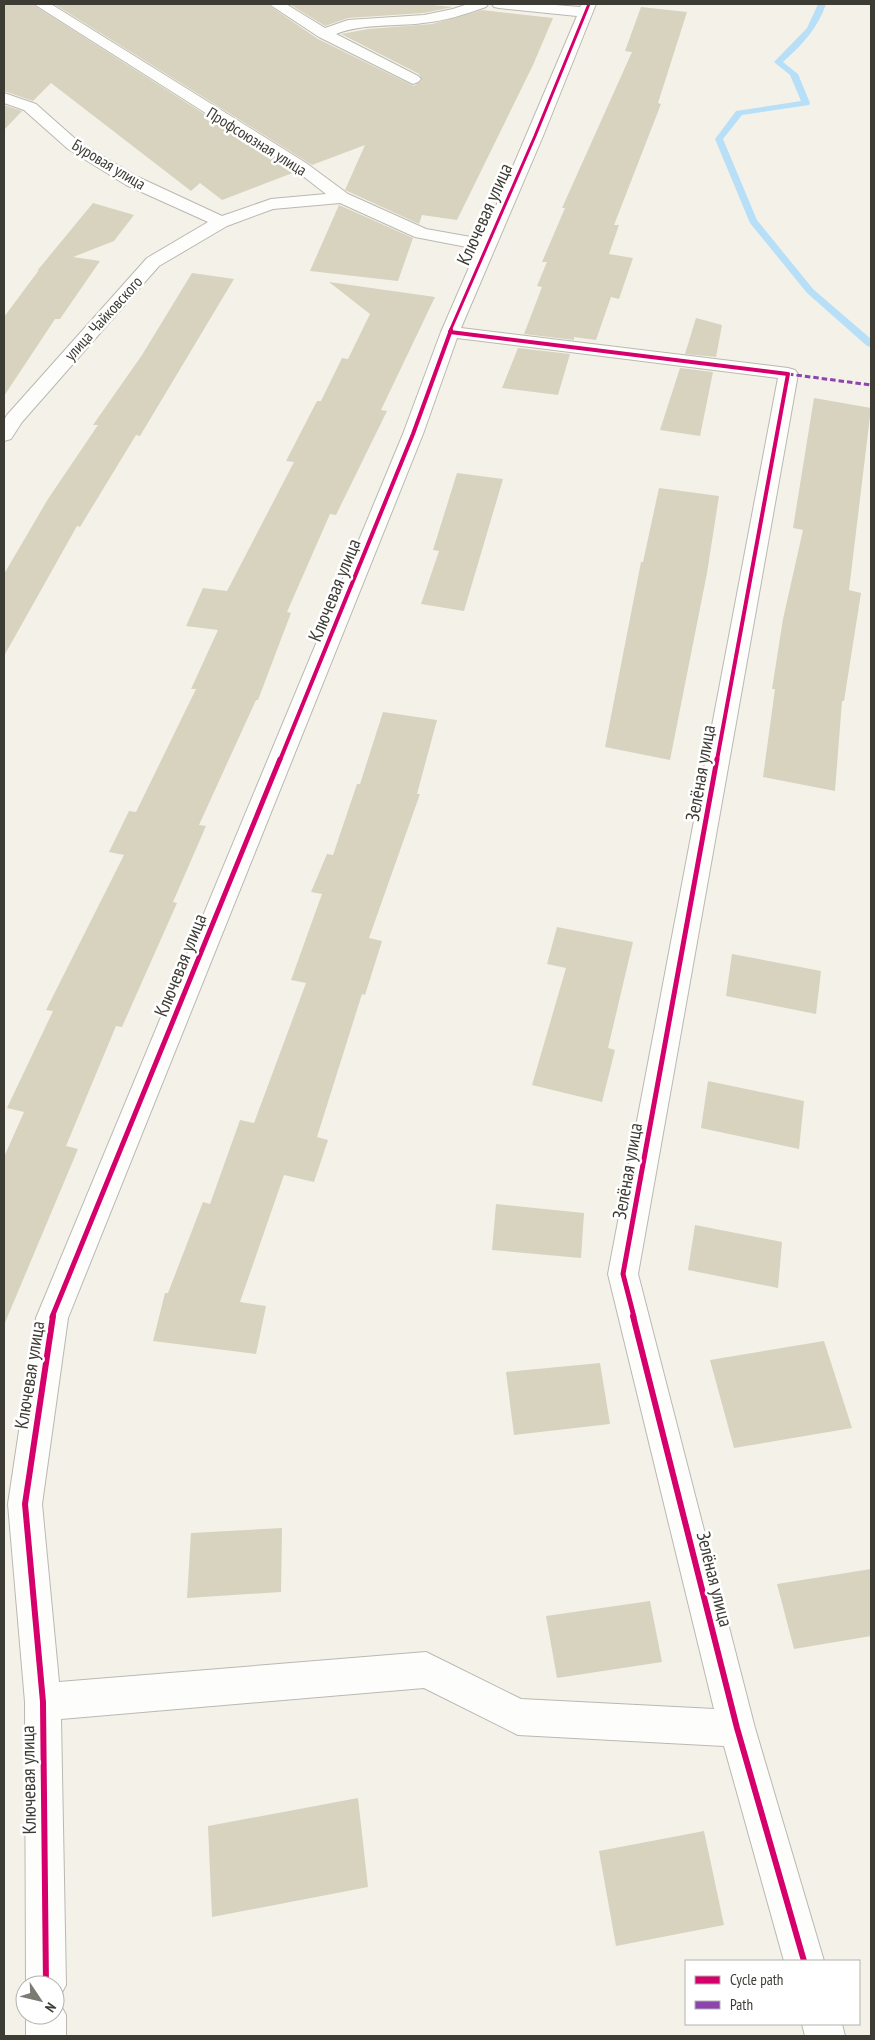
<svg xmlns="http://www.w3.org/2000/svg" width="875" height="2040" font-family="'PT Sans Narrow',sans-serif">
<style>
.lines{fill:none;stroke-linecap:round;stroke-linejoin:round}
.stream{fill:#b8dff8;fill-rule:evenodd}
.building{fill:#d7d3bf}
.minor-casing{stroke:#bab8b1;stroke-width:2}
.minor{fill:#fdfdfc;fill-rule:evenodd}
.quiet{stroke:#8e44ad;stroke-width:3;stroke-dasharray:5.5 3;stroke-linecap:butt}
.cycleway-far3-casing{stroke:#fff;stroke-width:5}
.cycleway-far2-casing{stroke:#fff;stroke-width:6}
.cycleway-far1-casing{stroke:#fff;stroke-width:8}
.cycleway-casing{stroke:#fff;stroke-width:9}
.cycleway-far3{stroke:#d6006c;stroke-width:3}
.cycleway-far2{stroke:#d6006c;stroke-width:4}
.cycleway-far1{stroke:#d6006c;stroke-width:5}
.cycleway{stroke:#d6006c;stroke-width:6}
.labels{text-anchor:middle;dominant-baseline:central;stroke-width:5;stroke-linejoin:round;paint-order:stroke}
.far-street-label{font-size:16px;fill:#3c3b34;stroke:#fff}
.street-label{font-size:19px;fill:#3c3b34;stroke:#fff}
</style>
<rect width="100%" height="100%" fill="#f4f2e8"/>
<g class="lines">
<path class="stream" d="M 818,4 L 826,4 C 818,28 802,45 783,62 L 798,74 L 810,103 L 809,105 L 742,115 L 723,139 L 757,220 L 813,289 L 871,339 L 871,347 L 867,346 L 807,293 L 750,223 L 715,139 L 736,111 L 801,101 L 790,75 L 774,62 L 807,28 Z"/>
</g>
<g class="building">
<polygon points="4,4 32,4 295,172 222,200 200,183 191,191 51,83 33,101 4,91"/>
<polygon points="54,4 267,4 318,39 414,86 422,80 419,74 341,34 368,29 432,24 482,10 553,18 533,65 457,220 422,215 419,224 345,190 365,145 312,165"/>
<polygon points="289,4 423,4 453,7 424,13 348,18 325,26"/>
<polygon points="641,7 687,12 658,103 661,104 614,225 619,225 609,254 633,258 619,299 611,297 596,340 574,337 574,340 524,334 542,287 537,286 547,262 542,262 565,208 562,208 632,52 625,51"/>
<polygon points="4,105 22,111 4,130"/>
<polygon points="93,203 134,215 114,241 73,257 100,261 60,319 55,319 4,396 4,317 39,270 37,271"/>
<polygon points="339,205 413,238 398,281 310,271"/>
<polygon points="192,273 234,279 140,436 136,435 80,527 77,526 4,656 4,574 48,499 98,425 93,425 142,355"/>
<polygon points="329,282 435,297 381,410 387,411 336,515 330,514 287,612 291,613 258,700 256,700 199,825 206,826 173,902 177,903 122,1027 116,1026 66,1146 78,1149 4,1325 4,1157 24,1112 7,1108 53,1011 46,1010 124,855 109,852 129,811 136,812 196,689 191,689 218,630 186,626 203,588 227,591 294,462 286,461 317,401 321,401 342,358 348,359 370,314"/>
<polygon points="696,318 722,325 716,357 685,354"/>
<polygon points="518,348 570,354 558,395 502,388"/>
<polygon points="680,368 713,372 700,436 660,430"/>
<polygon points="814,398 871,408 849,590 861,593 844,701 842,701 835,791 763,777 775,689 772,689 783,619 803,530 793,528"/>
<polygon points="457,473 503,479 464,611 421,604 439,551 433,550"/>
<polygon points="659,488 719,496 707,573 670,760 605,747 641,562 643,562"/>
<polygon points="383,712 437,720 417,794 420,794 369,938 382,941 365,995 362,994 317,1137 328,1140 314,1182 284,1175 240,1302 266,1306 256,1354 153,1341 165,1293 168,1293 203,1202 210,1204 240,1120 254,1123 306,983 291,980 322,894 311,892 327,854 333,855 357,784 360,784"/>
<polygon points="557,927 633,942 608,1048 615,1050 602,1102 532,1085 566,968 547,964"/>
<polygon points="732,954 821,971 816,1014 726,996"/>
<polygon points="708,1081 804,1101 799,1149 701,1128"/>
<polygon points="496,1204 584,1213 581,1258 492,1250"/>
<polygon points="695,1225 782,1242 778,1288 688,1270"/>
<polygon points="824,1341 852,1428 734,1448 710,1360"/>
<polygon points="600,1363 610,1424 514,1435 506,1372"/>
<polygon points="282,1528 281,1592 187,1598 191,1533"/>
<polygon points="871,1569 871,1636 794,1649 777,1584"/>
<polygon points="650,1601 662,1662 557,1678 546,1616"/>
<polygon points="358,1798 368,1887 212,1917 208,1826"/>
<polygon points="704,1831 724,1925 616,1946 599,1851"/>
</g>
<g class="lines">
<defs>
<g id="minor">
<path d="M 34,4 L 51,4 L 306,163 L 348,194 L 426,229 L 482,239 L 577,16 L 499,8 L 494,7 L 492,4 L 543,4 L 580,7 L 582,4 L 596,4 L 543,136 L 461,328 L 788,368 L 795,370 L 798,374 L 638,1274 L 755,1728 L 824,1961 L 784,1961 L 724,1746 L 518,1735 L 424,1688 L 61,1719 L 66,1985 L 58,2000 L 66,2015 L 66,2036 L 26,2036 L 26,2015 L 55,2015 L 55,1985 L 26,1985 L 25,1702 L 8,1504 L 36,1318 L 403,434 L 441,332 L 477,249 L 415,237 L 340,203 L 273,209 L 227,226 L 159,266 L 22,422 L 11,439 L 4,441 L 4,420 L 7,415 L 147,258 L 208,222 L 126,185 L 68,149 L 24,110 L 4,103 L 4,93 L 36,104 L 80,143 L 138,177 L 222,216 L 271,199 L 326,194 L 294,169 ZM 457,338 L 778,378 L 608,1274 L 714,1709 L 521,1699 L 426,1652 L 59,1682 L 42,1504 L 68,1318 L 423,434 Z"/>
<path d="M 269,4 L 286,4 L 325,28 L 348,20 L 424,15 L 453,9 L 468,4 L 488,4 L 486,7 C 466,14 445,21 423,23 C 394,27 363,23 336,34 L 418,76 L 421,79 L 418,82 L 413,84 L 319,37 Z"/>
<polygon points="802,2024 842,2024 845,2036 805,2036"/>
</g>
</defs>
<use href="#minor" class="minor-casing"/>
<use href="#minor" class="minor"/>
<polyline class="quiet" points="788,374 871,385"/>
<defs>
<polyline id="cycleway-far3" points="450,331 535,136 589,4"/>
<g id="cycleway-far2">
<polyline points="450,332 788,374 717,760"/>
<polyline points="280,760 413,434 451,330"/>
</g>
<g id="cycleway-far1">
<polyline points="52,1317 280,759"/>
<polyline points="634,1317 623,1274 717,759"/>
</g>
<g id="cycleway">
<polyline points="633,1316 737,1728 804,1961"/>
<polyline points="46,1985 43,1702 25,1504 53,1316"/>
</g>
</defs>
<use href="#cycleway-far3" class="cycleway-far3-casing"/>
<use href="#cycleway-far2" class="cycleway-far2-casing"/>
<use href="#cycleway-far1" class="cycleway-far1-casing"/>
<use href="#cycleway" class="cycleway-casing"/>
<use href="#cycleway-far3" class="cycleway-far3"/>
<use href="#cycleway-far2" class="cycleway-far2"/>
<use href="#cycleway-far1" class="cycleway-far1"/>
<use href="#cycleway" class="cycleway"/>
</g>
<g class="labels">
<g class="far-street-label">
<text transform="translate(257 141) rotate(32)">Профсоюзная улица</text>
<text transform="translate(109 164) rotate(31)">Буровая улица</text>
<text transform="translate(103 318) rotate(-48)">улица Чайковского</text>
</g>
<g class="street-label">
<text transform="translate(484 214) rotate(-66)">Ключевая улица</text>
<text transform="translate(334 590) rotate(-68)">Ключевая улица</text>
<text transform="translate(700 773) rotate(-80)">Зелёная улица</text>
<text transform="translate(180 965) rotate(-68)">Ключевая улица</text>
<text transform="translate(627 1171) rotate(-80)">Зелёная улица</text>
<text transform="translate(29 1375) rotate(-81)">Ключевая улица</text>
<text transform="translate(715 1579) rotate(76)">Зелёная улица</text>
<text transform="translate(28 1780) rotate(-91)">Ключевая улица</text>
</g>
</g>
<rect width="875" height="2040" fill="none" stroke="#3c3b34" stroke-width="10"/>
<rect x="685" y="1960" width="175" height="65" fill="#ffffff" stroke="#b1b1ae"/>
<rect x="695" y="1976" width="25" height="8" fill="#d6006c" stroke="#b1b1ae"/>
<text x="730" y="1985" font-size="15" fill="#3c3b34">Cycle path</text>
<rect x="695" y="2001" width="25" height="8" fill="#8e44ad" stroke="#b1b1ae"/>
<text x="730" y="2010" font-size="15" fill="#3c3b34">Path</text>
<g transform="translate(40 2000) rotate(125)"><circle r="24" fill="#ffffff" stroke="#b1b1ae"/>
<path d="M0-4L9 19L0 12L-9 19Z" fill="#7c7b73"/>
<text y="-8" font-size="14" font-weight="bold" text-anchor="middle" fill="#3c3b34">N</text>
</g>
</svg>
